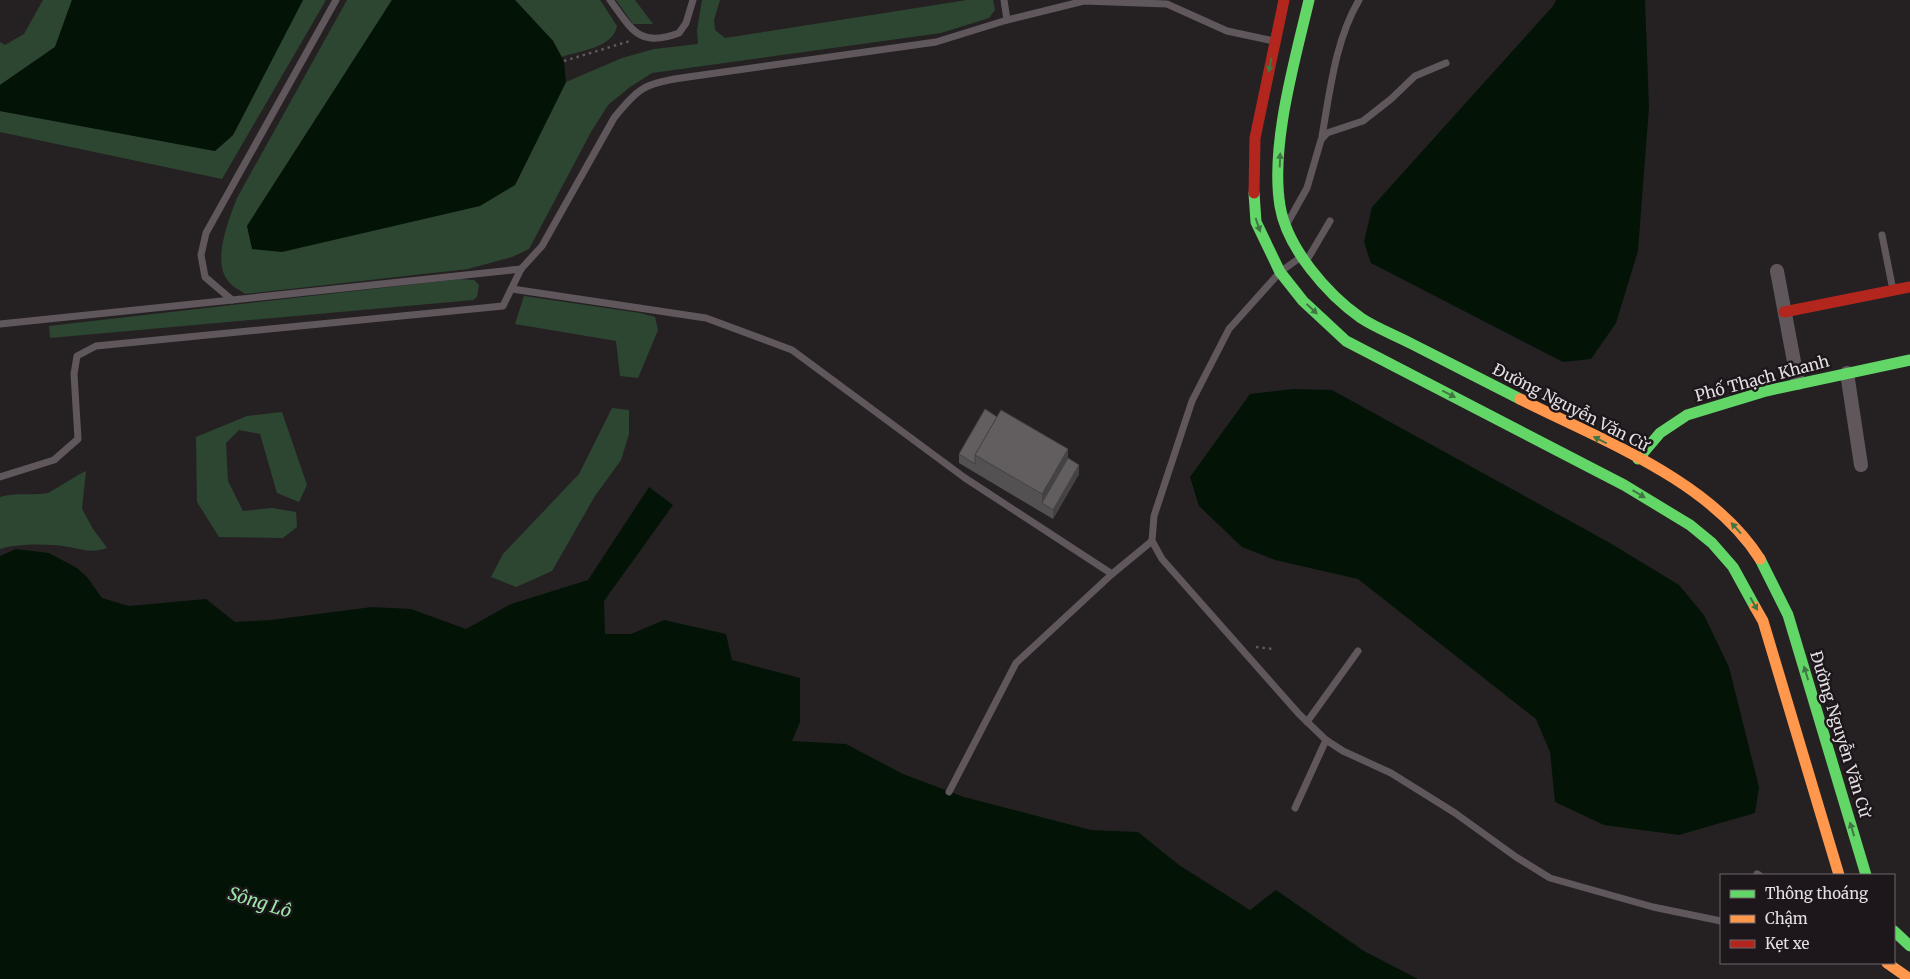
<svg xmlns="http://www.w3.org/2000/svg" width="1910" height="979" font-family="Merriweather,serif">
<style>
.green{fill:#2d4632}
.water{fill:#031406}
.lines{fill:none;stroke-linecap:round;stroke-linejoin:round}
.path{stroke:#5e595c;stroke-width:2.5;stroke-dasharray:2.5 4;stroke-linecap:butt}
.lane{stroke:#5f575c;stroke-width:7}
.street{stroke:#5f575c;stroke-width:14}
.fast{stroke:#63d668;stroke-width:11}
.slow{stroke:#ff974d;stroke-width:11}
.jam{stroke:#b3261e;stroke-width:11}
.wall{fill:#545153}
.shaded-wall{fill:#454243}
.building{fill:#625e60;stroke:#454243}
.oneway{fill:#407642}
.labels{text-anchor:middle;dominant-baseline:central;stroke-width:5;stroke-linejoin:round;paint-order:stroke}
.street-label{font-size:16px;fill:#e4dfe2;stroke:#1d161b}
.water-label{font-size:18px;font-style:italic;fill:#9ce8ab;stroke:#1d161b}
</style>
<rect width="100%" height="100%" fill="#252123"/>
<g class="green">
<polygon points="43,0 72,0 55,47 0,85 0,42 5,45 24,34"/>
<polygon points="303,0 326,0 222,179 0,132 0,111 215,151 233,135"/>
<path d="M 347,0 L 392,0 L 247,226 L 515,185 L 566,82 L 622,58 L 654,49 L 698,44 L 697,30 L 702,0 L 720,0 L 714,20 L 715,30 L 725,38 L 967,0 L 993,0 L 995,10 L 989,18 L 941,33 L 652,73 L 630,87 L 608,105 L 591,132 L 529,249 L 512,257 L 468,269 L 245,294 C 240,290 233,287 229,282 C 211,263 229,219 237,198 Z"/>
<path d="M 515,0 L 600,0 L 617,26 C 613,48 579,51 561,57 L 553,41 Z"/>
<polygon points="616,0 635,0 653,24 633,24"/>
<polygon points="460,279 474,280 479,285 477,297 473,300 50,338 49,326"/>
<polygon points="524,296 640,313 655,317 658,330 638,378 620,376 616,341 515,324"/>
<polygon points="612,408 629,410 629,434 621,460 595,496 552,571 516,587 491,577 503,554 579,474"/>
<polygon points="282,412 307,485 299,502 277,493 260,434 239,430 226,443 228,481 243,511 272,508 296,512 297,527 283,538 219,537 197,502 196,437 247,416"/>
<path d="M 86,471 L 82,509 L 93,529 L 107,548 C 88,555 74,546 54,545 C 37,544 16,544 0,549 L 0,497 C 16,492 32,496 48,493 C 51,492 79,474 86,471 Z"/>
</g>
<g class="water">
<polygon points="72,0 303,0 233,135 215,151 0,111 0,85 55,47"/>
<polygon points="392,0 515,0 553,41 564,61 566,82 515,185 480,206 282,252 252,249 247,226"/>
<polygon points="1556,0 1645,0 1649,107 1638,251 1616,323 1591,359 1563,362 1371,263 1364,242 1372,207 1553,6"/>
<polygon points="1293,389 1332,390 1610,543 1679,585 1704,615 1729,667 1759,787 1755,813 1679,835 1604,825 1555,802 1550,752 1536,719 1358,579 1275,560 1242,547 1199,506 1190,477 1250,394"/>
<polygon points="649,487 673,505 604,601 605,634 631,634 664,620 726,634 732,660 800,678 800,722 792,741 846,744 903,774 964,797 1091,830 1138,832 1179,865 1250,910 1276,890 1364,951 1418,979 0,979 0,556 16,549 49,553 77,568 87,577 102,598 129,606 206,599 235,622 271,620 372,607 411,609 466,629 511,604 588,580"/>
</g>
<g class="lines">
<g class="path">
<polyline points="564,61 630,41"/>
<polyline points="1256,647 1272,649"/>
</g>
<g class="lane">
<polyline points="336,0 206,233 201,255 205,277 232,300 521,269"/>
<path d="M 610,0 C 632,30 639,48 679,33 L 686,23 L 693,0"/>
<polyline points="1004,0 1007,20"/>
<path d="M 1322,136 C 1330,91 1335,41 1359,0"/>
<polyline points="1288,222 1307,188 1321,140 1327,133 1363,121 1391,99 1415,76 1446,63"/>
<polyline points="1882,235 1893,290"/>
<polyline points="1301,257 1280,272 1229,329 1192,401 1154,516 1152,541 1162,559 1299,714 1326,740 1343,751 1391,773 1455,813 1516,857 1550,878 1653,907 1721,921"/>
<polyline points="1307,260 1330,221"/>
<polyline points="512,289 706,318 792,350 965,478 1112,574"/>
<polyline points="0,324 232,300"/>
<path d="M 0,477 L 54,460 L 78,439 L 74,374 L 77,356 L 96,346 L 503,306 L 521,269 L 542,246 L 614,118 C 637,89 645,83 681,78 L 936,42 L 1007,20 L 1084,1 L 1167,4 L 1227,31 L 1274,41"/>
<polyline points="1307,722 1358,651"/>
<polyline points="949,792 1016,663 1112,574 1152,541"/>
<polyline points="1295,808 1326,740"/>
<polyline points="1757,874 1759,875"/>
</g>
<g class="street">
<polyline points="1777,271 1798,383"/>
<polyline points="1847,373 1861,465"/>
</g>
<g class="fast">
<path d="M 1309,0 C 1295,60 1270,145 1280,206 C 1287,248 1327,294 1361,318 C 1376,328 1395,335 1412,344 C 1448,362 1484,381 1520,399"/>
<polyline points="1254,193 1256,222 1280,272 1303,301 1346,341 1624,485 1690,525 1712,543 1733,567 1755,607"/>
<polyline points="1638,459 1660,433 1687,415 1766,391 1910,360"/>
<polyline points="1760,559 1788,615 1866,875"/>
<polyline points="1894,931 1910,946"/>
</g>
<g class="slow">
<path d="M 1520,399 C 1601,440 1710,480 1760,559"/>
<polyline points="1755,607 1763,621 1839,875"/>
<polyline points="1887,963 1910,979"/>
</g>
<g class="jam">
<polyline points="1254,193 1255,138 1284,0"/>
<polyline points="1784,312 1910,287"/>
</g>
</g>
<polygon class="wall" points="959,454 1068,458 1079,474 1053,519 959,463"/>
<g class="shaded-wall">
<polygon points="1068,449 1068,467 1042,503 1042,494"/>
<polygon points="1079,465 1079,474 1053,519 1053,510"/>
</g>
<g class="building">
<polygon points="985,409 997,417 975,455 975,464 959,454"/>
<polygon points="1001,410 1068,449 1042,494 975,455"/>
<polygon points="1068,458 1079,465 1053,510 1042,503"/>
</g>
<defs><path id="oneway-solid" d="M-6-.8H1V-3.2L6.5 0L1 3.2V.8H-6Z" transform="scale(1.25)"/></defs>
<g class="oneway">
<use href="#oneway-solid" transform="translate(1270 65) rotate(101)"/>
<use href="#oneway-solid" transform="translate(1280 160) rotate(-88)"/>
<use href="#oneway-solid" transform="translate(1258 225) rotate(71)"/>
<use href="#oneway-solid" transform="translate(1312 309) rotate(43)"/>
<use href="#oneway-solid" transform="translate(1449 394) rotate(27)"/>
<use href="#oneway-solid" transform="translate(1600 440) rotate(-153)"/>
<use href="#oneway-solid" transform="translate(1639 494) rotate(31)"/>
<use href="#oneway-solid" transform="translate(1736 528) rotate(-132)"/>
<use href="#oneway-solid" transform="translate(1754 604) rotate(61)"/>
<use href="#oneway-solid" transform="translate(1806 673) rotate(-107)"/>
<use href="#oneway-solid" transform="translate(1852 829) rotate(-107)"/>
</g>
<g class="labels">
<g class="street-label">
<text transform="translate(1762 378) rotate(-15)">Phố Thạch Khanh</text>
<text transform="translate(1571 407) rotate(27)">Đường Nguyễn Văn Cừ</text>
<text transform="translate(1841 734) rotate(73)">Đường Nguyễn Văn Cừ</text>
</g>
<g class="water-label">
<text transform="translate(260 902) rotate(17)">Sông Lô</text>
</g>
</g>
<rect x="1720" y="874" width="175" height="90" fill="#1d161b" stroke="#6d666b"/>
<rect x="1730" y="890" width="25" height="8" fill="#63d668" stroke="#6d666b"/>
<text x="1765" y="899" font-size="15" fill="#e4dfe2">Thông thoáng</text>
<rect x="1730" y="915" width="25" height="8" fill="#ff974d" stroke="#6d666b"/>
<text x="1765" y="924" font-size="15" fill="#e4dfe2">Chậm</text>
<rect x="1730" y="940" width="25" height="8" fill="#b3261e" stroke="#6d666b"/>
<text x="1765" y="949" font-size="15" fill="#e4dfe2">Kẹt xe</text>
</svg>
